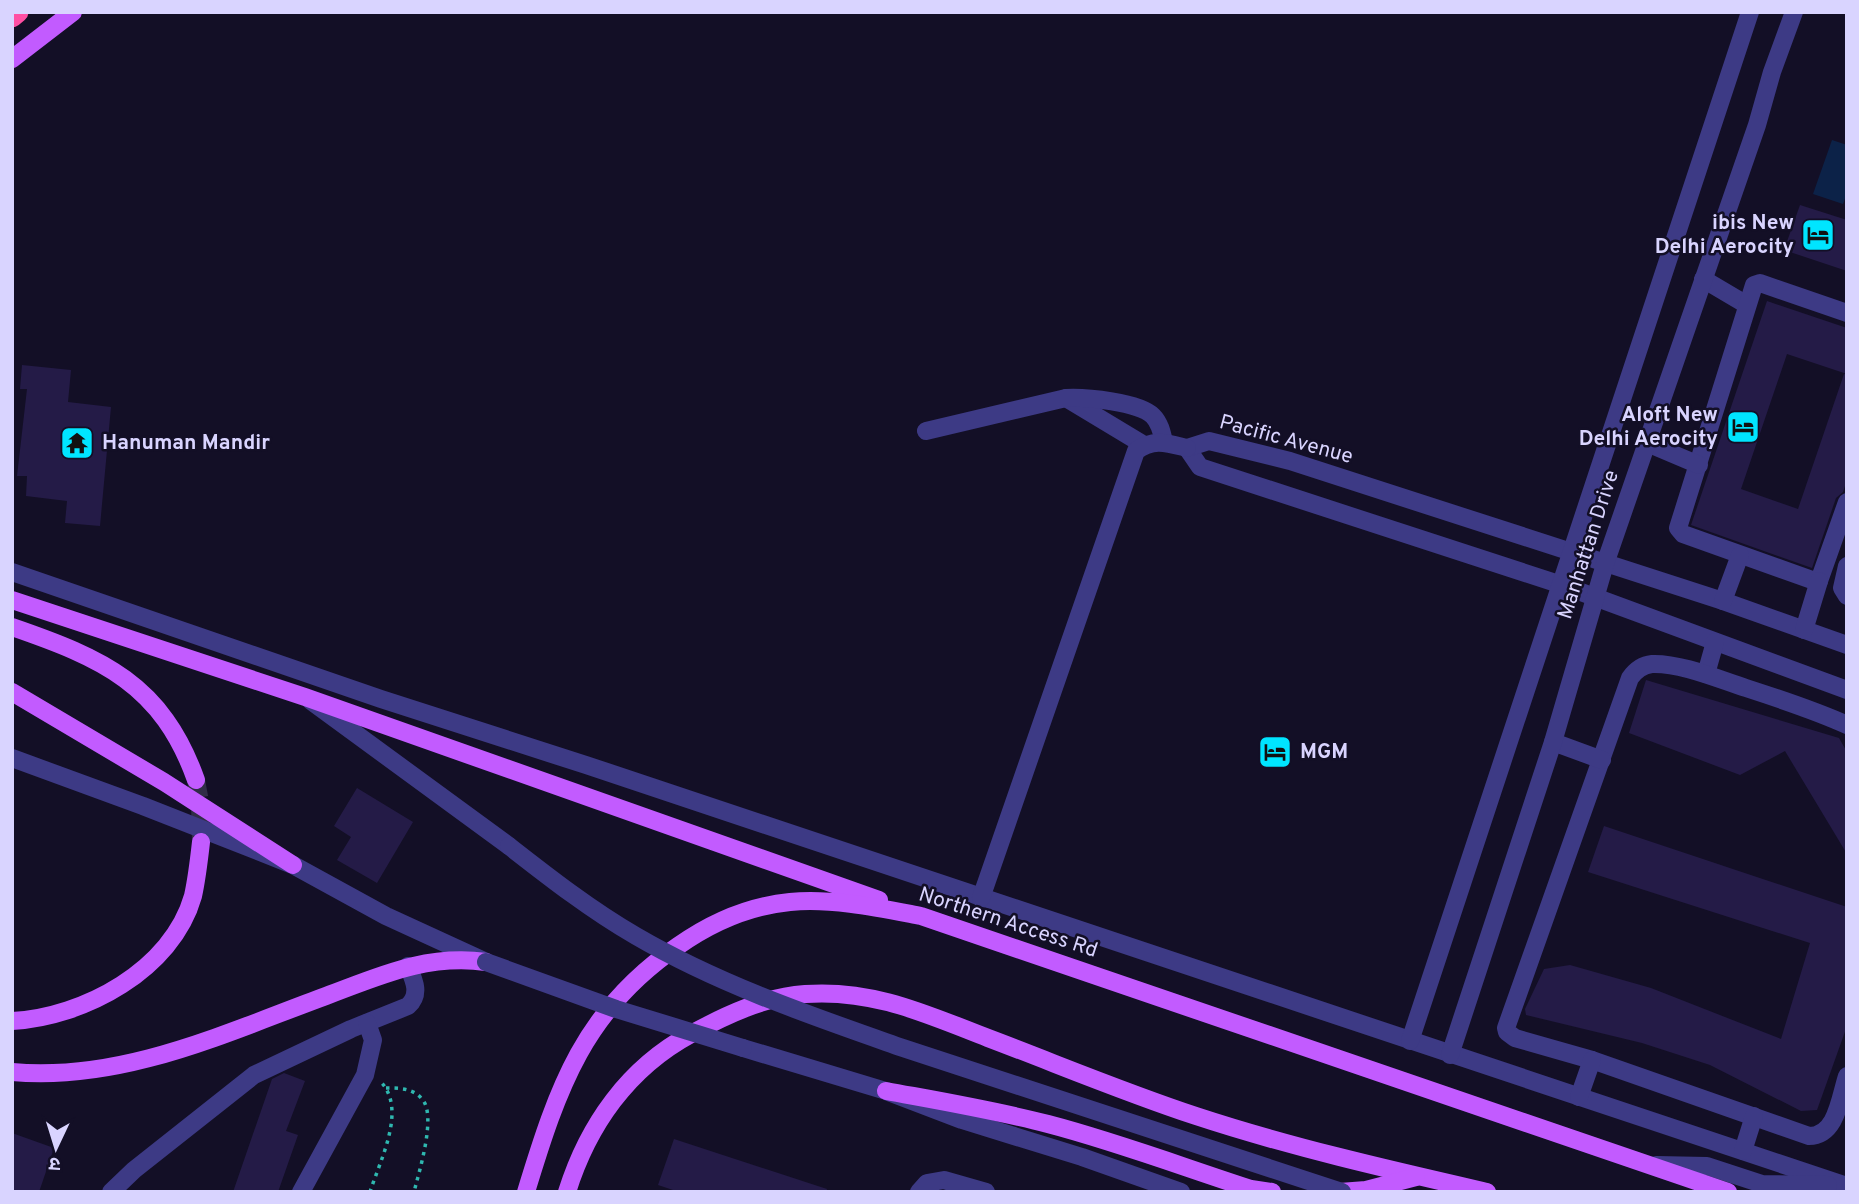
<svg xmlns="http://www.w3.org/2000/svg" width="1859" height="1204" font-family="Overpass,'Noto Sans Devanagari',sans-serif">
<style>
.water{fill:#0c2248}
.building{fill:#241b47}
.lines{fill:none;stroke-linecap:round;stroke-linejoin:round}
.major-tunnel{stroke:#312d47;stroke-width:18;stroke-dasharray:18 9;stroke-linecap:butt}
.path{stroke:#2fb8b0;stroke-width:3.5;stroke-dasharray:3.5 5;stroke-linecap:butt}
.minor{stroke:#3d3a85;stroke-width:18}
.major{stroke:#c25bff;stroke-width:18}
.highway{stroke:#ff4fa3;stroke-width:21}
.minor-bridge{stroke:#3d3a85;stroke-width:18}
.labels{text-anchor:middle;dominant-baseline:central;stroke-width:5;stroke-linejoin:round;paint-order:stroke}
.poi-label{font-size:21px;font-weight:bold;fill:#d9d4ff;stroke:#130f26;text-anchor:end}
.street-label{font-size:21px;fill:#d9d4ff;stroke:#130f26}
</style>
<rect width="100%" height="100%" fill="#130f26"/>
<polygon class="water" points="1832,140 1847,145 1847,193 1843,204 1813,194"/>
<g class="building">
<polygon points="1800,205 1847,220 1847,271 1784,250"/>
<polygon points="1767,301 1847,328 1847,374 1787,354 1741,489 1798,509 1844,374 1847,375 1847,480 1843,492 1836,498 1812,568 1691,525"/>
<polygon points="22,365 71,370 68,402 111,407 100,526 65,523 67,501 26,496 27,476 17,476 27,389 20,389"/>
<polygon points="1646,680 1839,738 1847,752 1847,854 1785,751 1740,775 1629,733"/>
<polygon points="357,788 413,822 377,883 337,860 351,837 334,826"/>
<polygon points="1604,826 1847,907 1847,1026 1817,1110 1801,1111 1710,1065 1642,1043 1526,1015 1525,1009 1544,969 1570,965 1651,988 1781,1039 1810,943 1588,872"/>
<polygon points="284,1073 305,1081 286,1131 298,1135 278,1192 233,1192 272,1079"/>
<polygon points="12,1133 54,1148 39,1192 12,1192"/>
<polygon points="674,1139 827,1189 826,1192 679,1192 658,1185"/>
</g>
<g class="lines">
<polyline class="major-tunnel" points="196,780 200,802 201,842"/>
<g class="path">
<path d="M 386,1088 C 399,1088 413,1088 422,1099 C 437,1115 419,1172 414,1192"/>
<path d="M 370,1192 C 380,1160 407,1110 381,1082"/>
</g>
<g class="minor">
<polyline points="1703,279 1747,305"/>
<polyline points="1847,313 1760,283 1754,285 1678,528 1683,534 1812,580 1819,581 1847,502"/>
<polyline points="1066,398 1144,445"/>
<path d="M 926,431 L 1066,398 C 1086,397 1139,402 1153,416 C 1160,423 1162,433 1164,442"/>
<polyline points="1647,443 1699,465"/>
<polyline points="1187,448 1200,467 1562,585 1847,690"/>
<polyline points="1187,448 1209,441 1290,461 1723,601 1847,645"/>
<polyline points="1847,566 1842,588 1847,596"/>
<polyline points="12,572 381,699 586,765 1847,1186"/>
<polyline points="1723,601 1740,555"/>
<polyline points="1804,630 1819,581"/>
<polyline points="1706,674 1715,642"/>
<polyline points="311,701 509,846"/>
<path d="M 1847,725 C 1814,710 1780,699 1746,688 C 1718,679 1681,663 1652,664 C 1642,665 1635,671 1630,678 L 1506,1028 L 1507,1032 L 1515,1038 L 1592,1060 L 1809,1136 C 1837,1136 1840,1097 1847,1076"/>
<polyline points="1553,742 1602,760"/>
<polyline points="12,758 143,806 293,865 386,916 484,961"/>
<path d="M 981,898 L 1136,451 C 1153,438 1167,443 1187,448"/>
<polyline points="1410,1041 1750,12"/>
<polyline points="743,1048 886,1091 962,1120 1082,1157 1181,1192"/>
<polyline points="1450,1055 1553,742 1605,564 1757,125 1772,72 1794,12"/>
<polyline points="1579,1097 1592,1060"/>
<polyline points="1743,1151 1754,1116"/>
<polyline points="1656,1165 1707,1166 1762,1184 1828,1185"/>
<path d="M 111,1192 L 134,1170 L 254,1075 L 351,1029 L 408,1006 C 421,994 414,980 408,966"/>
<polyline points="301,1192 365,1075 373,1040 367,1023"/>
<polyline points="919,1192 927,1183 944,1180 986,1192"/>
</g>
<g class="major">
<polyline points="12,59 73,12"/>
<polyline points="12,600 305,697 879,900"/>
<path d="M 12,627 C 102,658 162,684 196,780"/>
<polyline points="12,692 164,782 293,865"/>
<path d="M 12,1021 C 84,1017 172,970 193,896 C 197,878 199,860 201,842"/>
<path d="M 12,1072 C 122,1082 225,1033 326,996 C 380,976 426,954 486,962"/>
<path d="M 886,1091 C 940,1101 994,1110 1048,1124 C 1117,1142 1183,1167 1251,1189 L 1272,1192"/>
<path d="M 526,1192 C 558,1087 584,1010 678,946 C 712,922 748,906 790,902 C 833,898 879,908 921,916 L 1728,1192"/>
<path d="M 567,1192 C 588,1125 628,1068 691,1034 C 726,1015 764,997 805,994 C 873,989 926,1014 988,1038 C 1057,1064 1126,1093 1196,1116 C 1290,1147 1391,1170 1487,1192"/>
<polyline points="1340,1192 1366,1190 1416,1177"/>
</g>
<polyline class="highway" points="12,17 18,12"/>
<g class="minor-bridge">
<path d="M 509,846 C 550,878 591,910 636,936 C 720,985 812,1016 903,1048 L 1342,1192"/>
<polyline points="486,962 616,1009 743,1048"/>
</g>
</g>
<defs>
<symbol id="hotel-square" viewBox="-11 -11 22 22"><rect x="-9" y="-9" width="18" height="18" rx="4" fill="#00e5ff" stroke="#130f26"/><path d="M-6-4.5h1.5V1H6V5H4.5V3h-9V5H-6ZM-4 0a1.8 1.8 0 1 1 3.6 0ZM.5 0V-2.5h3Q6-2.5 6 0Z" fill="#111"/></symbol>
<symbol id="temple-square" viewBox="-11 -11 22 22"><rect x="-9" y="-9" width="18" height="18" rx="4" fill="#00e5ff" stroke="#130f26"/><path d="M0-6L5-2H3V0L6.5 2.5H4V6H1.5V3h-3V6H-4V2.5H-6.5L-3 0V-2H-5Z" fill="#111"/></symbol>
</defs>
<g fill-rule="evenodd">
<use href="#hotel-square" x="1799" y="216" width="38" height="38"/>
<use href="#hotel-square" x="1724" y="408" width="38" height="38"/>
<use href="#temple-square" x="58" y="424" width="38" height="38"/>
<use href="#hotel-square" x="1256" y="733" width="38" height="38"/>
</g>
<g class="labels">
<g class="poi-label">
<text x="1794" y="223">ibis New<tspan x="1794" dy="24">Delhi Aerocity</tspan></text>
<text x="1718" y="415">Aloft New<tspan x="1718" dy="24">Delhi Aerocity</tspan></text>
<text x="102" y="443" text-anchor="start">Hanuman Mandir</text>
<text x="1300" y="752" text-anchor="start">MGM</text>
</g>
<g class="street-label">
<text transform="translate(1286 440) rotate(15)">Pacific Avenue</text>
<text transform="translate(1589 545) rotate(-72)">Manhattan Drive</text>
<text transform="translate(1008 923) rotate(18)">Northern Access Rd</text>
</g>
</g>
<rect width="1859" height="1204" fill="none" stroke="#d9d4ff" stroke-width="28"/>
<g transform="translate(56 1148) rotate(184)" stroke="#130f26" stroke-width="5" paint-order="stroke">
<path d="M0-5L12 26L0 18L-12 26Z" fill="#d9d4ff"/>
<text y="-10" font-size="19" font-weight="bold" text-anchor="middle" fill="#d9d4ff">उ</text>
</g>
</svg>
